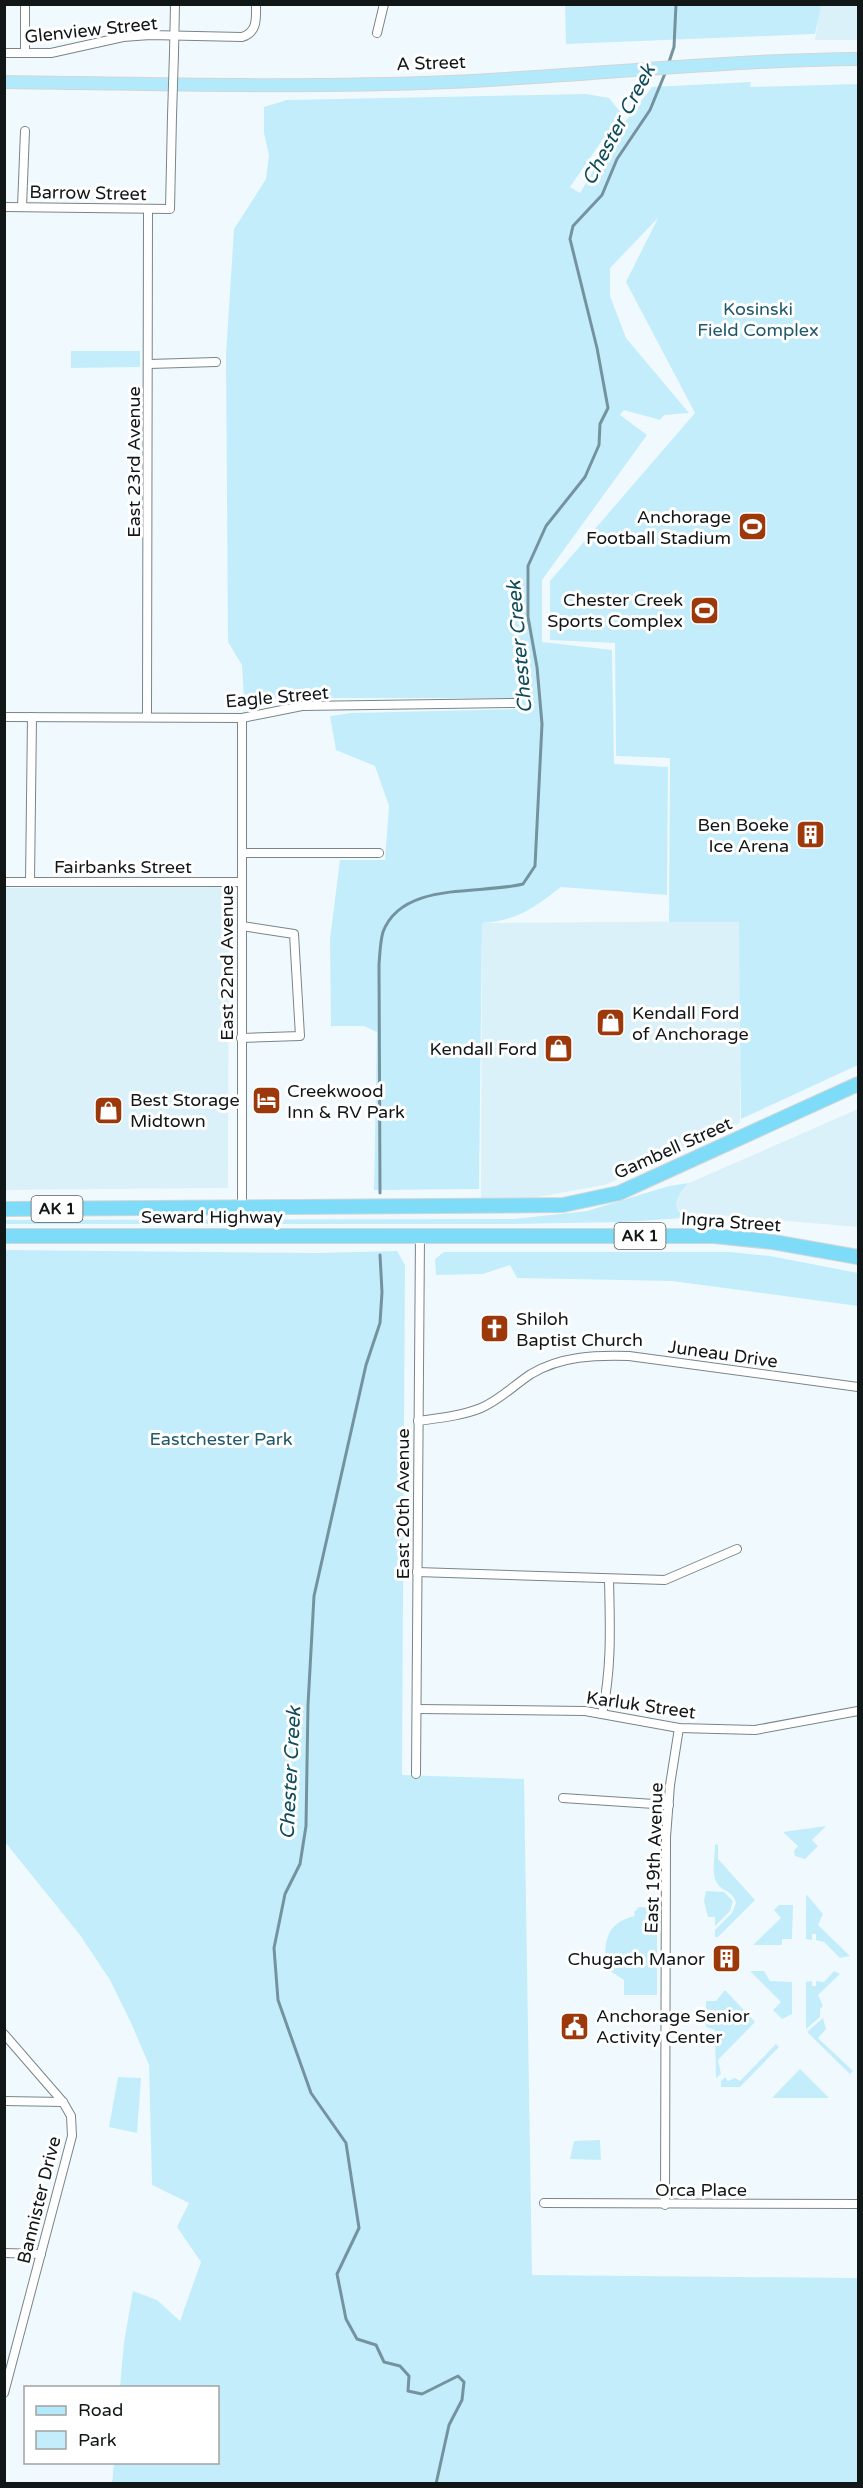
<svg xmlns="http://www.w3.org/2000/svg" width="863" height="2488" font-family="'Varela Round',sans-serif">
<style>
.built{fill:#dbf1f9}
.green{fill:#c4edfb}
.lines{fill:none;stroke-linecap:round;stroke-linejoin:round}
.stream{stroke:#74939e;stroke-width:3}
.street-casing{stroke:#798589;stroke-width:10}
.primary-casing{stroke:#d4d5d5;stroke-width:14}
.highway-casing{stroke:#d4d5d5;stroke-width:16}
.street{stroke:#fff;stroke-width:8}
.primary{stroke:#b2eafb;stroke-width:12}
.highway{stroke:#7edcf9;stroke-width:14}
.street-bridge-casing{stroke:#798589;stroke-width:10;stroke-linecap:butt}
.street-bridge{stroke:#fff;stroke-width:8}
.labels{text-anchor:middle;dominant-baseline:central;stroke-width:6;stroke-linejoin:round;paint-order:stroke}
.shield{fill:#fff;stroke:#585c5d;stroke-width:1.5}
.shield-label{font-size:16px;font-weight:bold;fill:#111617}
.street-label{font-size:18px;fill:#111617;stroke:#fff}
.park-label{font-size:18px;fill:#20596a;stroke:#fff}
.poi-label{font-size:18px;fill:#111617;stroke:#fff;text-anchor:end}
.water-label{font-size:20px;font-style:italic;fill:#0e4c5b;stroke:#fff}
</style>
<rect width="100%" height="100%" fill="#f0fafe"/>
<g class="built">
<polygon points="820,5 858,5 858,40 815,40"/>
<polygon points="229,887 228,1188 5,1190 5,888"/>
<polygon points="741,921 740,1123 656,1164 604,1185 538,1197 481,1198 482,923"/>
<polygon points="858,1109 858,1227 680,1212 676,1205 679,1197 683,1188 689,1183"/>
</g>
<g class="green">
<polygon points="565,5 565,4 821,5 815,34 566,44"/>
<path d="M 751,82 L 750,87 L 858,84 L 858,1065 L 741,1119 L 739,922 L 669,922 L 670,758 L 616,756 L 615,643 L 550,640 L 550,581 L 695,413 L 626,282 L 658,218 L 610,268 L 610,296 L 626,338 L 689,413 L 664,415 L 660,420 L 624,410 L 620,415 L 647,435 L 542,580 L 542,642 L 612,650 L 614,764 L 668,767 L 667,895 L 561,887 C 535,907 517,921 482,923 L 479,1189 L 374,1190 L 377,1032 L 364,1026 L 331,1026 L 330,939 L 340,860 L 385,860 L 389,806 L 375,766 L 336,750 L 330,716 L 351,713 L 521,709 L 522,698 L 325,698 L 307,696 L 244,700 L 242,665 L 228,642 L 226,355 L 234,229 L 266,179 L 269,155 L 264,133 L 264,107 L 287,100 L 586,94 L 609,98 L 621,113 L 570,187 L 580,193 L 614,136 L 652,87 Z"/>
<polygon points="71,351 140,351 140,367 71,368"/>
<path d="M 689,1183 C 681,1189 679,1196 676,1205 L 679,1212 L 715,1216 L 622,1222 L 513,1224 L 5,1224 L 5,1220 L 514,1219 L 587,1211 L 669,1186 Z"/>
<polygon points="4,1250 318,1253 397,1251 405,1265 402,1775 524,1779 532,2275 858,2278 858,2483 112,2483 114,2463 218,2462 218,2388 120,2387 124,2342 133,2291 157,2300 180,2321 201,2262 177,2227 189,2203 152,2185 149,2065 132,2025 110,1980 80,1935 5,1842"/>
<polygon points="444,1252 730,1252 770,1256 858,1273 858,1306 672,1281 517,1278 510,1265 483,1274 436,1275 435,1259"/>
<polygon points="826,1826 812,1840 818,1846 805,1859 795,1856 794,1851 798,1846 783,1832"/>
<path d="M 718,1844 L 718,1859 L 755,1900 L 718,1937 L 715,1937 L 715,1930 L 732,1913 L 736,1903 C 733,1890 722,1892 717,1883 C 711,1874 715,1855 715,1845 Z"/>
<polygon points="706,1891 724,1892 733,1901 730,1911 715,1926 715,1917 708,1917 704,1901"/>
<polygon points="806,1894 823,1914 818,1925 850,1956 840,1958 824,1942 816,1940 816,1934 812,1934 812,1940 806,1939"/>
<polygon points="779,1905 793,1905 792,1939 782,1939 782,1945 753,1945 781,1918 774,1910"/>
<path d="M 639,1907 L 657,1908 L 657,1995 L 624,1995 L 624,1980 L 607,1969 C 602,1942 607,1922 635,1916 L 634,1912 Z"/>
<polygon points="750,1971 764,1971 770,1981 792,1982 792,2014 782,2019 773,2010 781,2002"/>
<polygon points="834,1971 840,1974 818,1995 823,2006 820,2009 820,2017 806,2029 806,1982 812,1981 812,1986 816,1986 816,1981 824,1982"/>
<polygon points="725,1990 755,2022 718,2060 721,2074 716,2078 715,2030 706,2027 706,2001 716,2001"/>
<polygon points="823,2018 826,2029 818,2038 853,2071 850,2074 807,2032"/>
<polygon points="776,2044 779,2047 740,2087 721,2087 721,2081 725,2077 728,2081 735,2078 740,2081"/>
<polygon points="800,2069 829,2098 772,2098"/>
<polygon points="118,2077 141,2078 137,2133 109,2127"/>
<polygon points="600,2140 601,2160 570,2159 574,2141"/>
</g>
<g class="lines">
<g class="stream">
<polyline points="668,65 674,47 676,4"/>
<path d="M 380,1193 L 379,964 C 380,954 380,942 383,932 C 402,881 479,895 523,884 L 535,866 L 542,724 L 537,667 L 528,617 L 528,566 L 546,526 L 585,477 L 599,445 L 600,424 L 608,408 L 597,348 L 570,239 L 573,226 L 602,195 L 617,159 L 650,110 L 666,71"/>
<polyline points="380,1255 382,1292 380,1323 366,1365 314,1596 308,1705 306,1826 300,1864 285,1894 274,1948 278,2000 311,2093 346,2143 359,2228 337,2274 346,2319 357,2339 376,2345 384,2362 400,2366 409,2376 408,2391 422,2394 458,2376 464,2382 462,2400 449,2425 436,2484"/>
</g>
<defs>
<g id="street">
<polyline points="377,33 384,4"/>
<path d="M 4,53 L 51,53 L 123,37 L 150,35 L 242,37 C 258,32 256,18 256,4"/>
<polyline points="25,53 25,4"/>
<polyline points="174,53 175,4"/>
<polyline points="4,207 170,209 172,116"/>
<polyline points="22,207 25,131"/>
<polyline points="149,364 216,362"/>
<polyline points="147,716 148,209"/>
<polyline points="4,717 242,718 302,706 515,703"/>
<polyline points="242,718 242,1208"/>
<polyline points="242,853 379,853"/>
<polyline points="4,882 242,882"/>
<polyline points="30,882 32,717"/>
<polyline points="241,1038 300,1036 294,934 242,926"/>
<path d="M 418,1421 C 439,1418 461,1416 481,1408 C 500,1400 514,1385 531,1374 C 561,1356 595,1355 629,1356 L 858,1387"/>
<polyline points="417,1572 665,1580 737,1549"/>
<polyline points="418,1709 585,1711 679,1728 755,1730 858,1711"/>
<path d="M 602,1714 C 612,1669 610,1625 609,1580"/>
<polyline points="416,1774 420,1235"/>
<polyline points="563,1798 669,1805"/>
<polyline points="4,2034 63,2102 71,2116 72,2136 4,2393"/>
<polyline points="4,2101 63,2102"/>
<polyline points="544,2203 858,2204"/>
<polyline points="665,2205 666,1837 670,1785 679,1728"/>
<polyline points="4,2253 41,2254"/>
</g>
<path id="primary" d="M 4,82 C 153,84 302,88 450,82 C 586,76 722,60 858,59"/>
<g id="highway">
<polyline points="4,1209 563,1205 619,1193 858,1084"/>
<polyline points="4,1236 714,1236 773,1242 858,1257"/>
</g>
</defs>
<use href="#street" class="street-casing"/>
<use href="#primary" class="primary-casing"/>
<use href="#highway" class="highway-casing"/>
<use href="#street" class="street"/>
<use href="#primary" class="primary"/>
<use href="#highway" class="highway"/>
<defs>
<polyline id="street-bridge" points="172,116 174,53"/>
</defs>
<use href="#street-bridge" class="street-bridge-casing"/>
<use href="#street-bridge" class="street-bridge"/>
</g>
<defs>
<symbol id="stadium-square" viewBox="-11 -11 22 22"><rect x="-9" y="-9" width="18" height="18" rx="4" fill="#9d380b" stroke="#fff"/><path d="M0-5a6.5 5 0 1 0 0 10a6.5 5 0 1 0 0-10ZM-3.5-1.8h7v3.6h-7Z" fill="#fff"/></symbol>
<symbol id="building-square" viewBox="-11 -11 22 22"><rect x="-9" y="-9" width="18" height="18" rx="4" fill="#9d380b" stroke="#fff"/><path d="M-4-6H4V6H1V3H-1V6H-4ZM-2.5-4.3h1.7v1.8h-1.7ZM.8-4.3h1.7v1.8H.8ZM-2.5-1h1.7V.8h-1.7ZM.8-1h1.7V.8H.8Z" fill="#fff"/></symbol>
<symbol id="shop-square" viewBox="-11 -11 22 22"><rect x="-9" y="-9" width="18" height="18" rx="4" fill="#9d380b" stroke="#fff"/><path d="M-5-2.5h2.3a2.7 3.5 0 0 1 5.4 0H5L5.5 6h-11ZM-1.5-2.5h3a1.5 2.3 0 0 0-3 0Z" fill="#fff"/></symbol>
<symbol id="hotel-square" viewBox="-11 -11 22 22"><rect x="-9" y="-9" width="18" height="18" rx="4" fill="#9d380b" stroke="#fff"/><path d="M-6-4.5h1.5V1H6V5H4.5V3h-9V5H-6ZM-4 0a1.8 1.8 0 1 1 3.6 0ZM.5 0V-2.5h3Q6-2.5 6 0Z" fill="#fff"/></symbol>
<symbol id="church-square" viewBox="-11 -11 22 22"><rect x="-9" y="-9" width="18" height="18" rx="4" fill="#9d380b" stroke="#fff"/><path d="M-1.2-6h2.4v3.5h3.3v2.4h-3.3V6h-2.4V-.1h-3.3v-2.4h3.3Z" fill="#fff"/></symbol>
<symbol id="civic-square" viewBox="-11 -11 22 22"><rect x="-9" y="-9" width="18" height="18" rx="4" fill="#9d380b" stroke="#fff"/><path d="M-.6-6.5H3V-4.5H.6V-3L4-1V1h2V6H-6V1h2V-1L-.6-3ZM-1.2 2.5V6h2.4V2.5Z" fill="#fff"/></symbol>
</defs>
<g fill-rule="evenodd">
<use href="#stadium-square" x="736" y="510" width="33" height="33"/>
<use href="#stadium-square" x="688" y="594" width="33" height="33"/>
<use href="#building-square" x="794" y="818" width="33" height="33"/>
<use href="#shop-square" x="594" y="1006" width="33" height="33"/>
<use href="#shop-square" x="542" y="1032" width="33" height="33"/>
<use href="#hotel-square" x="250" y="1084" width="33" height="33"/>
<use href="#shop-square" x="92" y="1094" width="33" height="33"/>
<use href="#church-square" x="478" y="1312" width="33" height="33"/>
<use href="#building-square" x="710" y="1942" width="33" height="33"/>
<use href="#civic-square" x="558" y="2010" width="33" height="33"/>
</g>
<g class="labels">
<g class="shield">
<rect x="31.5" y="1196" width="51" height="26" rx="4.5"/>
<rect x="614.5" y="1223" width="51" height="26" rx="4.5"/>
</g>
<g class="shield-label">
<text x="57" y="1209">AK 1</text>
<text x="640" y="1236">AK 1</text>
</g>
<g class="street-label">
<text transform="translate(91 30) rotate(-6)">Glenview Street</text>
<text transform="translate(431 63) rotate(-2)">A Street</text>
<text transform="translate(88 193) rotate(1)">Barrow Street</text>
<text transform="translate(134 462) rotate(-90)">East 23rd Avenue</text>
<text transform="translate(277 697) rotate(-5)">Eagle Street</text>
<text x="123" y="867">Fairbanks Street</text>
<text transform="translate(227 963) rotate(-90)">East 22nd Avenue</text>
<text transform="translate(673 1148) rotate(-24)">Gambell Street</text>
<text x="212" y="1217">Seward Highway</text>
<text transform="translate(731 1222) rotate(4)">Ingra Street</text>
<text transform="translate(723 1354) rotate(8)">Juneau Drive</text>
<text transform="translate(403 1504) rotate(-90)">East 20th Avenue</text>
<text transform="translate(641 1705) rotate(8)">Karluk Street</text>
<text transform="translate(654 1858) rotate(-88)">East 19th Avenue</text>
<text x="701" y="2190">Orca Place</text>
<text transform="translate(39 2200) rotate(-76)">Bannister Drive</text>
</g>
<g class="park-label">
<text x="758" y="309">Kosinski<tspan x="758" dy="21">Field Complex</tspan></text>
<text x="221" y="1439">Eastchester Park</text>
</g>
<g class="poi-label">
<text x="731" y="517">Anchorage<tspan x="731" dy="21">Football Stadium</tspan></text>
<text x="683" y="600">Chester Creek<tspan x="683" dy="21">Sports Complex</tspan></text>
<text x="789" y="825">Ben Boeke<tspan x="789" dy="21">Ice Arena</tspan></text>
<text x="632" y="1013" text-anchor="start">Kendall Ford<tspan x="632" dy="21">of Anchorage</tspan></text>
<text x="537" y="1049">Kendall Ford</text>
<text x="287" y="1091" text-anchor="start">Creekwood<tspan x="287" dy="21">Inn &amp; RV Park</tspan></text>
<text x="130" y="1100" text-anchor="start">Best Storage<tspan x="130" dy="21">Midtown</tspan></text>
<text x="516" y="1319" text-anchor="start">Shiloh<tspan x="516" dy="21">Baptist Church</tspan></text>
<text x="705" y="1959">Chugach Manor</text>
<text x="596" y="2016" text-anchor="start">Anchorage Senior<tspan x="596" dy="21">Activity Center</tspan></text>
</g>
<g class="water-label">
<text transform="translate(619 125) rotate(-62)">Chester Creek</text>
<text transform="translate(520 647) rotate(-95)">Chester Creek</text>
<text transform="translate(291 1773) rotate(-87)">Chester Creek</text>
</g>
</g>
<rect width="863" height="2488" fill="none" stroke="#111617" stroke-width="12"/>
<rect x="24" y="2386" width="195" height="78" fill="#ffffff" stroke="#a0a2a2" stroke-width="1.5"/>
<rect x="36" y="2406" width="30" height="9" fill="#b2eafb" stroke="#a0a2a2" stroke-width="1.5"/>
<text x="78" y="2416" font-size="18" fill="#111617">Road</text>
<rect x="36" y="2431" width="30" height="18" fill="#c4edfb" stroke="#a0a2a2" stroke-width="1.5"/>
<text x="78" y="2446" font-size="18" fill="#111617">Park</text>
</svg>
